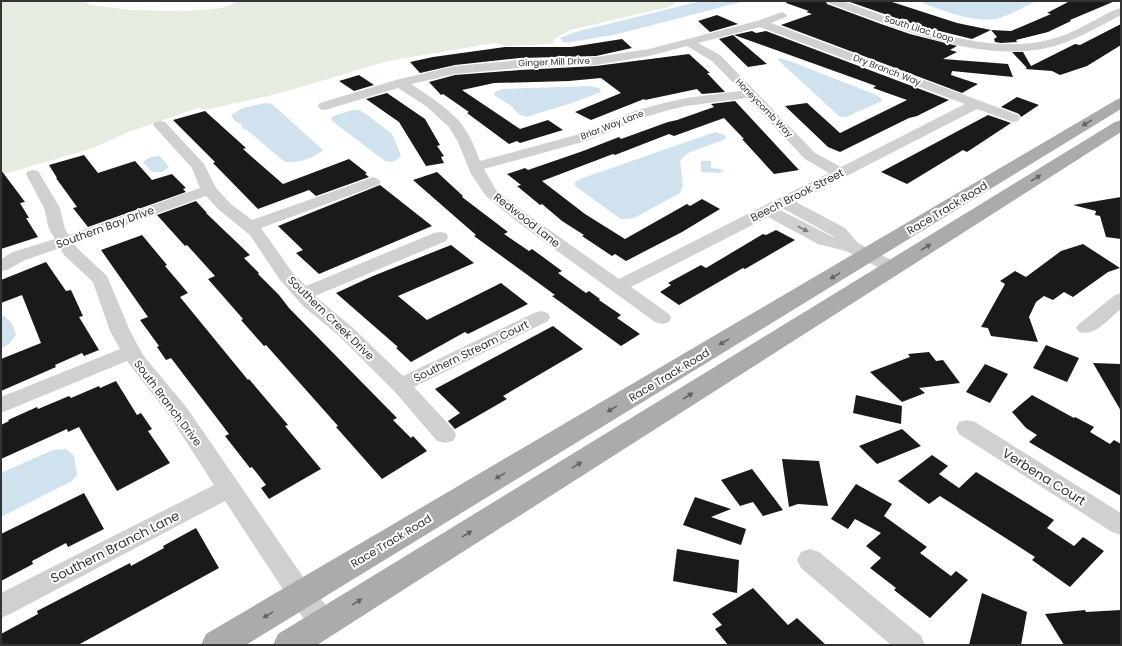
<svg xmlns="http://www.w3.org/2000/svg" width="1122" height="646" font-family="Poppins,sans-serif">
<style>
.green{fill:#e6ecdf}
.water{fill:#cfe2ee}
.building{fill:#1a1a1a}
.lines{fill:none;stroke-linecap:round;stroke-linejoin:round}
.minor{fill:#d0d0d0;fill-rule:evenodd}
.major{fill:#ababab;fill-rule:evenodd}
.oneway{fill:#636363}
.oneway2{fill:#7a7a7a}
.labels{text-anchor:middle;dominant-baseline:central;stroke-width:4;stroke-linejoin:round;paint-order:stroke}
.far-street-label{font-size:9px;fill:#333;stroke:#fff}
.street-label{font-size:11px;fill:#333;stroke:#fff}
.near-street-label{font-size:13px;fill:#333;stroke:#fff}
</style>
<rect width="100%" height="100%" fill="#fff"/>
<polygon class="green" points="1,1 84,1 90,5 133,10 184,11 222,8 239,1 678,1 669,7 570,30 554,39 553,44 506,46 495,43 388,61 281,93 205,110 198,108 131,131 90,149 1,175"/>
<g class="water">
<polygon points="701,1 745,1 618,34 566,43 562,41 560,38 575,32"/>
<path d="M 923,1 L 1036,1 C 1024,7 1009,16 996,19 C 976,23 942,11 923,3 Z"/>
<polygon points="779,58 787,60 874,94 881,98 882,101 846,117 840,117 778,60"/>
<path d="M 589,86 L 599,88 L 601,92 L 572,103 L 526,117 C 517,115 516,110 510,105 C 505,102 500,99 495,96 L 494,93 L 502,89 Z"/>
<path d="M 265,103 L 272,104 L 323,150 C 313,159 298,163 285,162 L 247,130 L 242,128 L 242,125 L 234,120 L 231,115 L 243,108 Z"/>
<path d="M 353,110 L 359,110 L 366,114 L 392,134 L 401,156 C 396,161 392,163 385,161 L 332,121 L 331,118 L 336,115 Z"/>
<polygon points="715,132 725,135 726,139 688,153 680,161 683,185 680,193 634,218 621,219 575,186 575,182 580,179"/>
<polygon points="160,156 169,167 162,172 152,172 143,162 150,157"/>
<polygon points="701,161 711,161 711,168 720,169 724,171 719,173 701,172"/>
<path d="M 1,314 C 11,320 13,325 16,335 L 9,344 L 1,349 Z"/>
<polygon points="66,449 74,456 77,475 72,481 1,517 1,473 53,450"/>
</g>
<g class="building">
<polygon points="787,1 826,1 827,4 881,24 910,34 957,46 950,50 957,52 943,59 1008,64 1013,77 952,71 951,75 978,84 962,93 781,25 812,14 806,12 809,11 786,3"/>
<polygon points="847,1 889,1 957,23 991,30 1011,31 1051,14 1047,13 1070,1 1115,1 1070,20 1071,21 1048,32 1016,40 1017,42 1001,43 995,42 994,39 997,37 991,30 972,39 919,26"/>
<polygon points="717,15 738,24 710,32 698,21"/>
<polygon points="1121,24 1121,45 1087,66 1060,75 1052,71 1025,69 1027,68 1012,52 1023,52 1031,66 1075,44 1080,45"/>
<polygon points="752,31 756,33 766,31 949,100 917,116 909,118 840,152 828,147 785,106 807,103 840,133 907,100 873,88 876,86 734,35"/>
<polygon points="733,35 767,64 748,67 719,39"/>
<polygon points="622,39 632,48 596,56 520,58 455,65 420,73 410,62 433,57 505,47 571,47"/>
<polygon points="689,54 710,73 707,73 725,92 702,94 697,89 645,100 644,99 591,120 575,112 621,93 601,78 569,81 494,83 462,90 520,129 548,120 563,130 520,143 517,141 509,144 467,113 469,112 443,94 441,95 429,82 455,75 520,70 596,66"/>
<polygon points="359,75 374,85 354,91 339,81"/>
<polygon points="387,93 425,119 440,145 437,146 444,156 441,157 444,163 426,166 399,122 366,99"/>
<polygon points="1017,97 1039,105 1021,117 1019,114 1001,107"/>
<polygon points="735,101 799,170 774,174 742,139 744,139 724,118 674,136 669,134 615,155 613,154 542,181 585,214 625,239 687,204 690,206 702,199 720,209 682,232 626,261 615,254 612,256 582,236 584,235 562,221 542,204 540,205 517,186 521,185 507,174 525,168 528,170 583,151 619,137 621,139 668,122 677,120 714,107 711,104"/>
<polygon points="205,111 246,148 243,149 283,184 349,159 367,173 365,174 369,177 316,196 309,190 258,209 213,163 215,162 173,120"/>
<polygon points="988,115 1011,123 967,152 963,150 907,184 881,172"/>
<polygon points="84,155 98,173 135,161 152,180 172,174 186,188 183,189 186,192 88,227 73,208 77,207 56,178 57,178 49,165"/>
<polygon points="1,170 25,202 20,203 29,218 26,218 38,237 1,249"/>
<polygon points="437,172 463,196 462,197 508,232 504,234 529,251 532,249 543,257 562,271 558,273 586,293 589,291 600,299 599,300 621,315 617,318 640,334 621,346 552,296 555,295 474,236 476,235 413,180"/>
<polygon points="380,185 432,226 319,274 296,253 303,250 278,226"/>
<polygon points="1121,197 1121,239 1106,237 1100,216 1095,215 1096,211 1073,205"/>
<polygon points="196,201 207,213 206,213 250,255 244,258 259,273 258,274 279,295 289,308 397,418 393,420 411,438 413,436 427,451 382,479 336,427 338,426 266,345 264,346 241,320 243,319 208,279 215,276 187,245 185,246 157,215"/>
<polygon points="776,230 795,240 745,269 743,268 679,305 660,292 671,285 668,283 701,265 706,268 763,234 766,235"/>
<polygon points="142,235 167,265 165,266 188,293 180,297 248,380 249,379 288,425 285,426 321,469 269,499 261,488 266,485 252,467 250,468 225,436 229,434 171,358 166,360 157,347 159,346 140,320 148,317 101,250"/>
<polygon points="1083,244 1120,268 1108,272 1073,297 1064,292 1053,300 1044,296 1036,302 1029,317 1038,342 991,336 988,328 981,327 1005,284 1000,281 1015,271 1026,277 1061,251"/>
<polygon points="451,245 474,263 398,296 427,320 501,283 528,304 468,334 465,332 411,362 396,348 398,347 336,293 373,276"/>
<polygon points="46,262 66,291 71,290 83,316 79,317 99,350 84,356 82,353 55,365 56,367 1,391 1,359 41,343 22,295 1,303 1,280"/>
<polygon points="553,326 583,349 503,396 507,399 455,429 448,421 460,413 435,389"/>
<polygon points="1046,345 1079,358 1067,382 1033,368"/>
<polygon points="929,352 936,361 943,360 960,383 919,388 925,393 902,402 870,372 910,357 908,354"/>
<polygon points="1093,363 1121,364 1121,411"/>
<polygon points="985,364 1008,374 990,403 966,392"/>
<polygon points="116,381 137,415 141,413 152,429 148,431 170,463 117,491 79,427 68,432 67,429 1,459 1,425 9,421 8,420 37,407 38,409 69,396 71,398 99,386 100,388"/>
<polygon points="856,395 902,406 901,424 853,413"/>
<polygon points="1032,395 1074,418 1075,417 1094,427 1090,432 1110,444 1114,440 1121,444 1121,496 1029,442 1037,435 1026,428 1012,412"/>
<polygon points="902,429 921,446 877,464 859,446"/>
<polygon points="932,455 948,466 939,474 959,488 976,472 1054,520 1047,528 1074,546 1083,537 1104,551 1070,587 1032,560 1035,557 940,496 929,504 898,481"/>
<polygon points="782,459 819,461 828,506 798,504 789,507"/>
<polygon points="752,469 783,510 763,516 753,502 740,506 721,480"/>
<polygon points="856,484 892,504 884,516 927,547 920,553 951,576 956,571 968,580 930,618 894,590 896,588 870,568 881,558 866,546 881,533 855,519 848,529 831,519"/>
<polygon points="84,493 104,529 68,547 66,543 32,561 33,564 1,581 1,534"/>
<polygon points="695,497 731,509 711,517 746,529 741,545 683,525"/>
<polygon points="196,528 219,568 78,645 1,645 1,634 38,614 37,611 130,563 131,566 164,548 163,546"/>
<polygon points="677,549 739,560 737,593 673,581"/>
<polygon points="753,588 788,625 797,618 826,645 728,645 715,629 722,625 712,614"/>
<polygon points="982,593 1027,612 1021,645 969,645"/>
<polygon points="1085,610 1086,612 1121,610 1121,645 1064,645 1045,614"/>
</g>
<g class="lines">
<g class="minor">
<path d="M 827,1 L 842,1 C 903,22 988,58 1052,39 C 1068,35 1084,26 1099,18 C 1106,14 1113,10 1121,8 L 1121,15 C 1100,26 1078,39 1055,46 C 982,66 896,27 828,3 Z"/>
<path d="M 782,12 L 787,15 L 786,17 L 771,23 L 1018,115 L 1020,118 L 1018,121 L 1013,122 L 977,109 L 796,202 L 845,228 L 858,243 L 899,264 L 902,268 L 899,272 L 893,273 L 887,272 L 846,251 L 818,244 L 768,217 L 631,287 L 669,314 L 671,318 L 669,322 L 662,324 L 655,322 L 516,221 L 486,196 L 471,174 L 458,142 L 449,127 L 426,106 L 398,88 L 325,110 L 320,109 L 318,106 L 320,103 L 396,80 L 455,66 L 520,60 L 596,57 L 649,49 L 757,21 ZM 760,27 L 965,104 L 841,167 L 815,153 L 720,55 L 698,43 ZM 687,46 L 712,61 L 741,91 L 686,98 L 660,104 L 635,111 L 576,135 L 480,161 C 475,148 469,133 460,122 C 446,107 428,95 411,84 L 455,74 L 520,68 L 596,65 L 649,56 ZM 747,98 L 805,159 L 829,173 L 619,279 L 528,215 L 496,190 L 484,169 L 586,141 L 645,117 L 669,110 L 686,106 ZM 784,209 L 833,236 L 835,238 L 780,210 Z"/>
<polygon points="160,121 165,122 204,164 216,188 231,204 252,220 368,179 373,177 378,179 381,182 378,185 261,228 292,272 306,286 434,233 440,232 446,233 448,237 446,241 315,296 352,327 403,376 534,313 541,311 548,313 550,317 548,321 414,387 453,429 456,435 453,441 445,443 437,441 396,393 338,335 303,306 280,280 250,235 219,210 206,196 74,244 77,248 107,276 130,331 143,355 187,408 310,587 334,614 338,623 334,632 324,635 314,632 292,603 225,501 10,614 1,618 1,593 214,485 171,418 127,361 1,413 1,397 120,349 110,331 93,282 64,255 60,248 25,260 7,270 1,271 1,259 13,252 55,239 49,229 44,208 26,174 28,171 33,170 38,171 60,208 65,229 69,235 200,188 192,168 153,125 155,122"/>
<path d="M 1121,293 L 1121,309 C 1109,318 1096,337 1079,332 L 1076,328 L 1079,324 L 1115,295 Z"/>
<polygon points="967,420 975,422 1121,513 1121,535 1112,532 959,434 956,428 959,422"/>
<polygon points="810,549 819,552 921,636 925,645 891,645 801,568 797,560 801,552"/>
</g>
<g class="major">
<polygon points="1121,98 1121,109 246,645 201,645 206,634 1116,100"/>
<polygon points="1121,120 1121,132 317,645 273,645 278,634 1115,122"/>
</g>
</g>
<defs><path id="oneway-solid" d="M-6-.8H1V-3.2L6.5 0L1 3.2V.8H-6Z"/></defs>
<g class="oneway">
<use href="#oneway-solid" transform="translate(1087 123) rotate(149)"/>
<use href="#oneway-solid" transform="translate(1036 178) rotate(-32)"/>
<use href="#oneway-solid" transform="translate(926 247) rotate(-32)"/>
<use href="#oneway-solid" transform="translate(835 276) rotate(149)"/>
<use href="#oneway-solid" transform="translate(724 342) rotate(149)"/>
<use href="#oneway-solid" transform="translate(688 396) rotate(-32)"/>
<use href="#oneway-solid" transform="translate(612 409) rotate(149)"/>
<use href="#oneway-solid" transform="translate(577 465) rotate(-32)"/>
<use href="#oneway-solid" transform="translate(500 476) rotate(149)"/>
<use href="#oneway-solid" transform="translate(467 534) rotate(-32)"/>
<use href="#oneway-solid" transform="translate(357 602) rotate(-32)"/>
<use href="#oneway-solid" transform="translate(268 615) rotate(149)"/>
</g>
<use class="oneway2" href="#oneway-solid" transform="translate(803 229) rotate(28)"/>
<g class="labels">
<g class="far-street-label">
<text transform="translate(919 29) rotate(17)">South Lilac Loop</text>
<text transform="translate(554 62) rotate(-2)">Ginger Mill Drive</text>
<text transform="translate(887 70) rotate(21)">Dry Branch Way</text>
<text transform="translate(764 108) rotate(46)">Honeycomb Way</text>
<text transform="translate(612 125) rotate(-21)">Briar Way Lane</text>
</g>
<g class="street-label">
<text transform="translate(797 195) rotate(-27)">Beech Brook Street</text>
<text transform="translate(947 208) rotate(-31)">Race Track Road</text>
<text transform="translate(527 220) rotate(38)">Redwood Lane</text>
<text transform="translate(105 227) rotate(-20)">Southern Bay Drive</text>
<text transform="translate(331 318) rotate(44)">Southern Creek Drive</text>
<text transform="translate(471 351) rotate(-26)">Southern Stream Court</text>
<text transform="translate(669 375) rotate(-31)">Race Track Road</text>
<text transform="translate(168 403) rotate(53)">South Branch Drive</text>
<text transform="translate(391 541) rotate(-31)">Race Track Road</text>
</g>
<g class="near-street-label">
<text transform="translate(1044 477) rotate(32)">Verbena Court</text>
<text transform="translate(115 547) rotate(-27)">Southern Branch Lane</text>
</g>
</g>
<rect width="1122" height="646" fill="none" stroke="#333333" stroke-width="4"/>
</svg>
